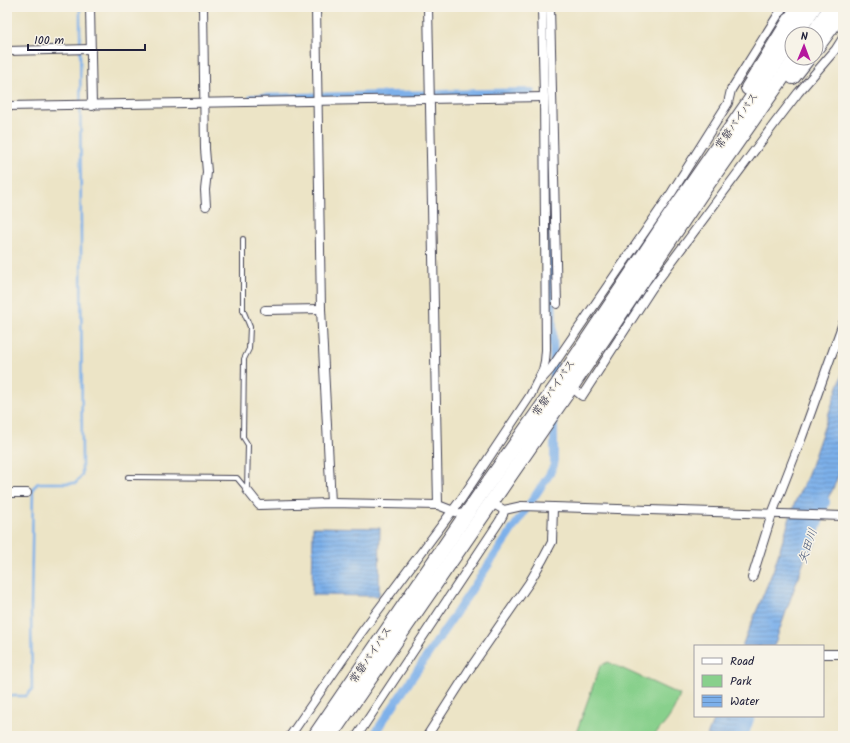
<svg xmlns="http://www.w3.org/2000/svg" width="850" height="743" font-family="Kalam,'Klee One',sans-serif">
<style>
.green{fill:#88d08c;stroke:#557964}
.water{fill:url(#water-rules);stroke:#506992}
.lines{fill:none;stroke-linecap:round;stroke-linejoin:round}
.stream{stroke:#7db0ea;stroke-width:2.5}
.canal{stroke:#7db0ea;stroke-width:8}
.river{stroke:#7db0ea;stroke-width:14}
.service-casing{stroke:#403f50;stroke-width:6}
.minor-casing{stroke:#403f50;stroke-width:10}
.trunk-casing{stroke:#403f50;stroke-width:16}
.service{stroke:#fff;stroke-width:4}
.minor{stroke:#fff;stroke-width:8}
.trunk{stroke:#fff;stroke-width:14}
.labels{text-anchor:middle;dominant-baseline:central;stroke-width:3;stroke-linejoin:round;paint-order:stroke}
.street-label{font-size:11px;fill:#22223b;stroke:#f7f3e8}
.water-label{font-size:12px;font-style:italic;fill:#425478;stroke:#f7f3e8}
</style>
<defs>
<pattern id="water-rules" width="6" height="5" patternUnits="userSpaceOnUse"><rect width="6" height="5" fill="#7db0ea"/><path d="M0 2.5h6" fill="none" stroke="#668fbf"/></pattern>
</defs>
<rect width="100%" height="100%" fill="#f7f3e8"/>
<filter id="ink" filterUnits="userSpaceOnUse"><feTurbulence type="fractalNoise" baseFrequency=".025" numOctaves="2"/><feDisplacementMap in="SourceGraphic" scale="8" xChannelSelector="R" yChannelSelector="G"/><feConvolveMatrix kernelMatrix="1 2 1 2 8 2 1 2 1" color-interpolation-filters="sRGB"/></filter>
<filter id="wash" filterUnits="userSpaceOnUse"><feTurbulence type="fractalNoise" baseFrequency=".012" numOctaves="4" result="noise"/><feDisplacementMap in="SourceGraphic" scale="16" xChannelSelector="R" yChannelSelector="G"/><feGaussianBlur stdDeviation="0.9" result="paint"/><feColorMatrix in="noise" values="0 0 0 0 0 0 0 0 0 0 0 0 0 0 0 0 0 1.4 0 .05"/><feComposite in="paint" operator="in"/></filter>
<g filter="url(#wash)">
<rect width="100%" height="100%" fill="#ece4c6"/>
<path class="green" d="M 608,662 L 680,695 C 674,712 666,725 652,736 L 575,736 L 600,666 Z"/>
<g class="water">
<polygon points="843,372 843,464 832,491 818,514 807,552 774,646 742,646 773,571 795,502 807,477"/>
<polygon points="313,527 380,528 379,596 312,595"/>
<polygon points="715,716 748,716 740,736 707,736"/>
</g>
<g class="lines">
<polyline class="stream" points="7,696 26,696 32,690 31,610 33,488 38,483 76,483 82,475 80,7"/>
<g class="canal">
<polyline points="252,98 531,92"/>
<polyline points="549,120 554,388"/>
<polyline points="373,736 549,475 554,465 554,414"/>
</g>
<g class="river">
<polyline points="808,544 823,502"/>
<polyline points="741,736 748,716"/>
</g>
</g>
</g>
<g filter="url(#ink)">
<g class="lines">
<defs>
<g id="service">
<polyline points="243,239 243,310 250,327 249,349 244,359 243,437 248,445 247,490"/>
<polyline points="128,477 237,478 247,490"/>
</g>
<g id="minor">
<polyline points="90,7 92,106"/>
<polyline points="203,7 205,149 207,172 205,190 206,206"/>
<polyline points="316,7 321,309 331,503"/>
<polyline points="428,7 438,505"/>
<polyline points="550,7 557,304"/>
<polyline points="7,51 91,49"/>
<polyline points="7,106 544,97"/>
<polyline points="265,310 321,309"/>
<polyline points="540,381 550,370 672,192 728,103 731,90 783,7"/>
<polyline points="571,387 582,396 652,288 775,123 798,93 836,49 843,38"/>
<polyline points="247,490 259,505 331,503 438,505 466,516"/>
<polyline points="7,493 27,493"/>
<polyline points="490,502 504,510 522,506 843,516"/>
<polyline points="752,578 772,514 802,437 843,323"/>
<polyline points="823,654 843,654"/>
<polyline points="290,736 361,633 462,498 530,396 543,370 545,361 546,350 544,98 542,7"/>
<polyline points="357,736 499,522 503,515 504,510"/>
<polyline points="427,736 471,667 529,583 543,559 552,542 553,507"/>
</g>
<g id="trunk">
<polyline points="796,34 814,7"/>
<polyline points="813,34 831,7"/>
<polyline points="816,48 843,11"/>
<polyline points="793,77 808,58"/>
<polyline points="748,88 798,7"/>
<polyline points="315,736 479,496 558,384 670,216 792,40"/>
<polyline points="330,736 571,387 704,189 796,58"/>
</g>
</defs>
<use href="#service" class="service-casing"/>
<use href="#minor" class="minor-casing"/>
<use href="#trunk" class="trunk-casing"/>
<use href="#service" class="service"/>
<use href="#minor" class="minor"/>
<use href="#trunk" class="trunk"/>
</g>
</g>
<g class="labels">
<g class="street-label">
<text transform="translate(737 121) rotate(-55)">常磐バイパス</text>
<text transform="translate(554 388) rotate(-55)">常磐バイパス</text>
<text transform="translate(371 655) rotate(-56)">常磐バイパス</text>
</g>
<g class="water-label">
<text transform="translate(808 546) rotate(-71)">矢田川</text>
</g>
</g>
<rect width="850" height="743" fill="none" stroke="#f7f3e8" stroke-width="24"/>
<rect x="694" y="645" width="130" height="72" fill="#f7f3e8" stroke="#a29fa3"/>
<rect x="702" y="658" width="20" height="6" fill="#ffffff" stroke="#a29fa3"/>
<text x="730" y="665" font-size="12" fill="#22223b">Road</text>
<rect x="702" y="675" width="20" height="12" fill="#88d08c" stroke="#a29fa3"/>
<text x="730" y="685" font-size="12" fill="#22223b">Park</text>
<rect x="702" y="695" width="20" height="12" fill="url(#water-rules)" stroke="#a29fa3"/>
<text x="730" y="705" font-size="12" fill="#22223b">Water</text>
<g transform="translate(804 46) rotate(1)"><circle r="19" fill="#f7f3e8" stroke="#a29fa3"/>
<path d="M0-3L7 15L0 10L-7 15Z" fill="#b5179e"/>
<text y="-6" font-size="11" font-weight="bold" text-anchor="middle" fill="#22223b">N</text>
</g>
<path d="M28 44v6h117v-6" fill="none" stroke="#22223b" stroke-width="2"/>
<text x="34" y="44" font-size="12" fill="#22223b" stroke="#f7f3e8" stroke-width="3" paint-order="stroke">100 m</text>
</svg>
